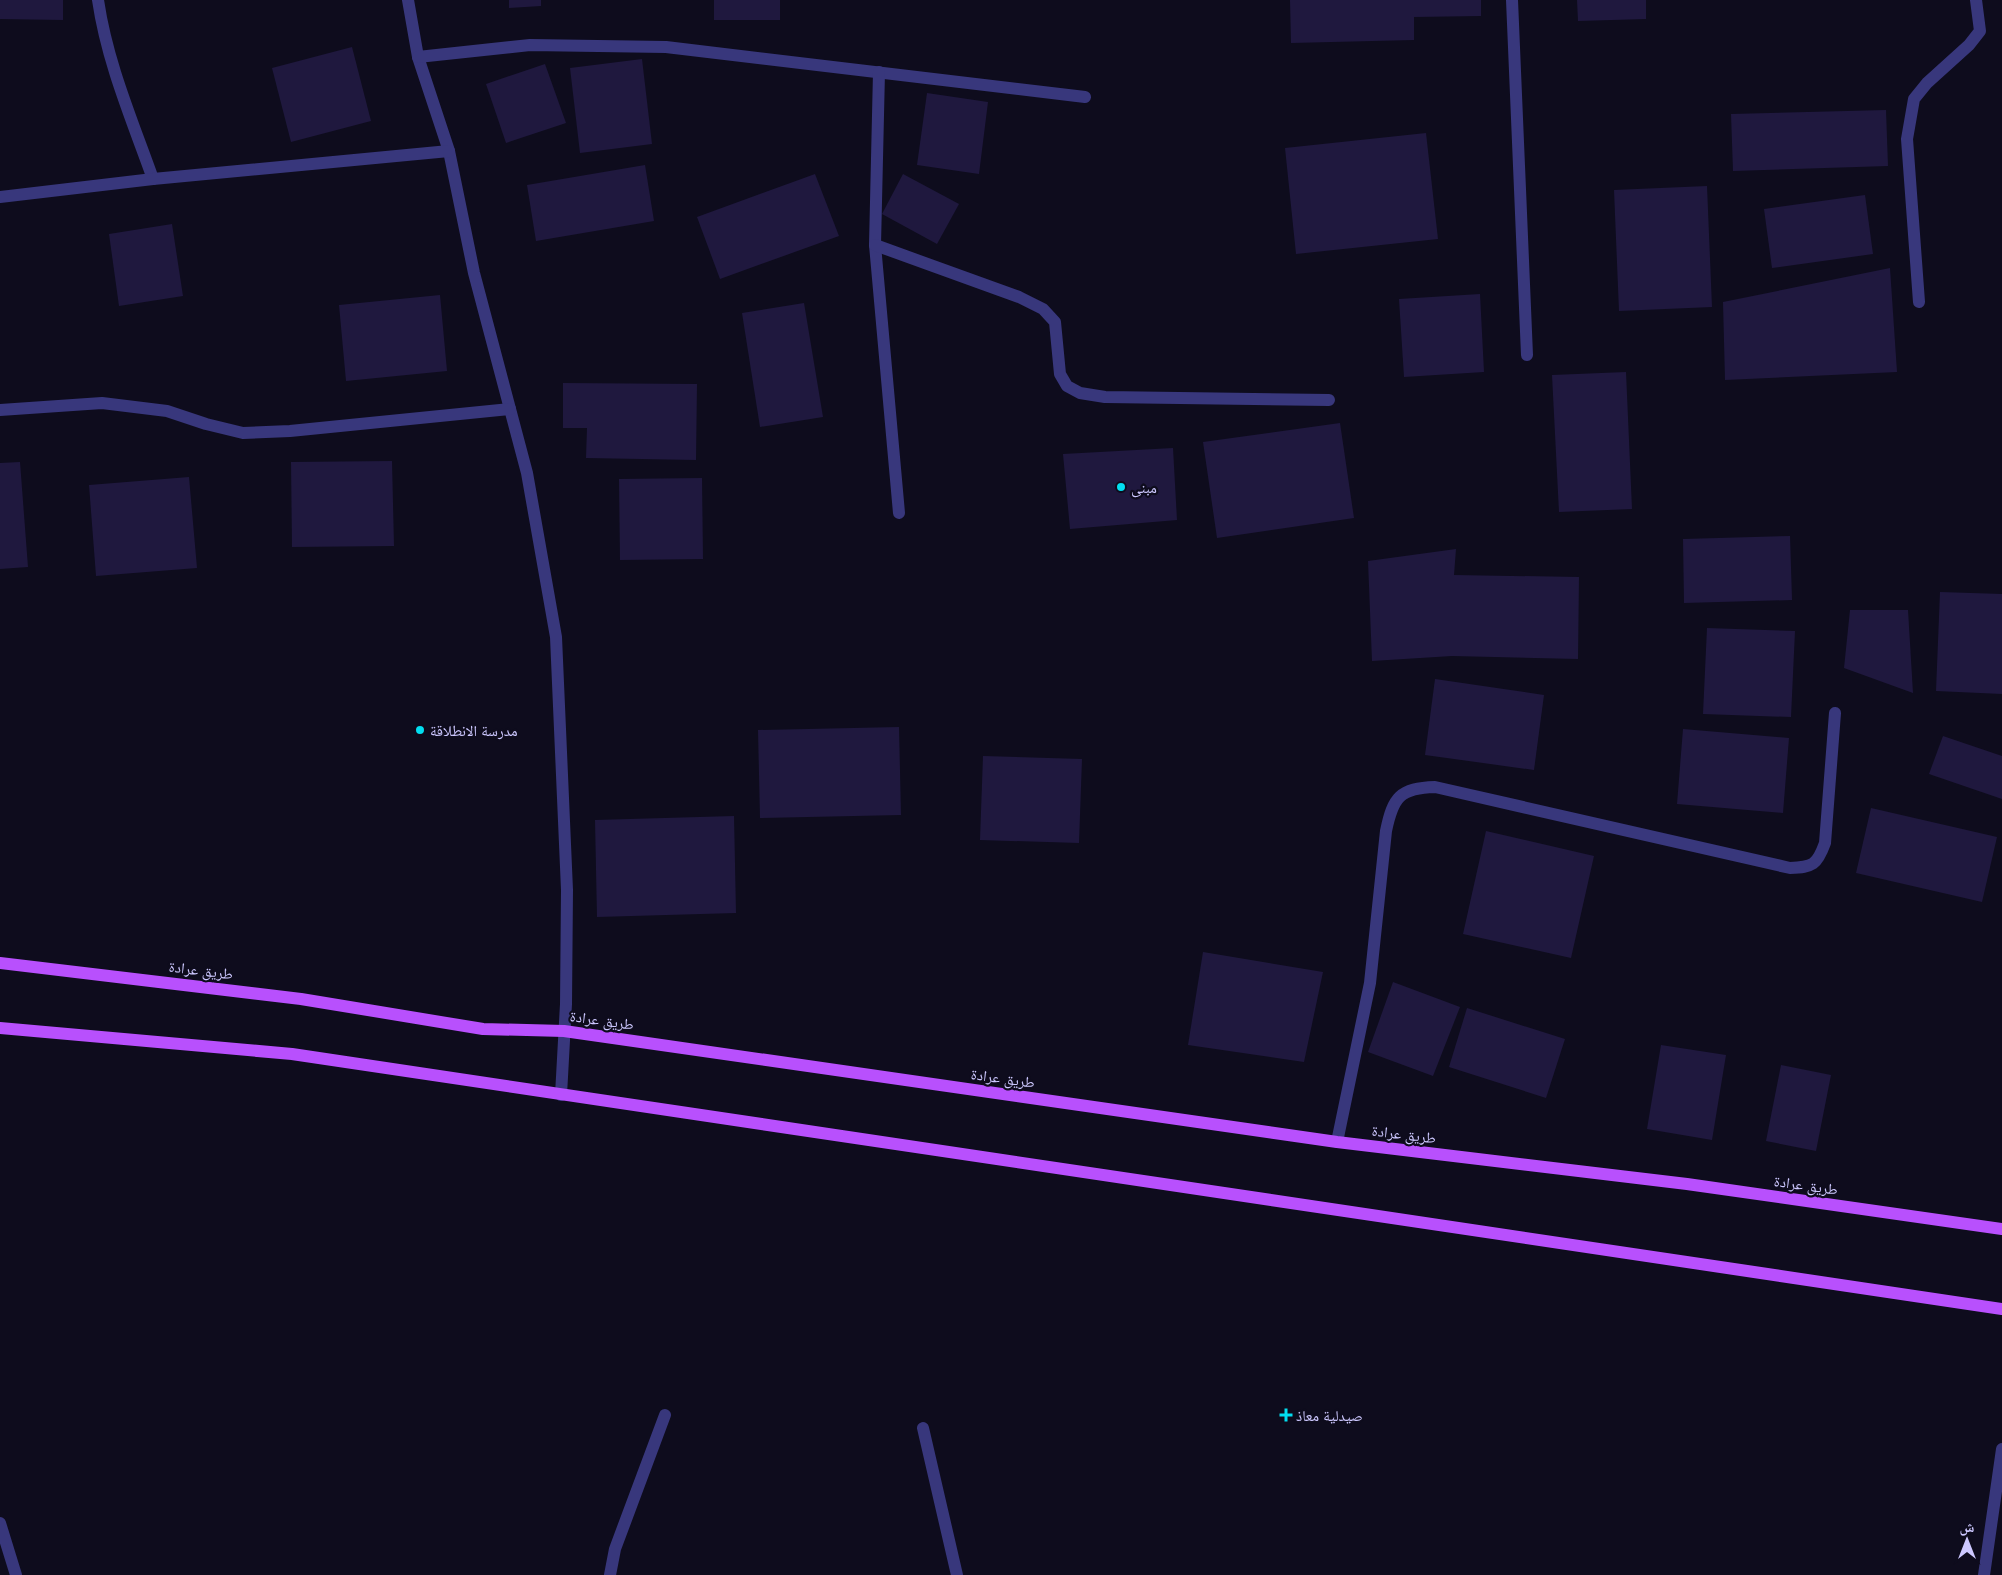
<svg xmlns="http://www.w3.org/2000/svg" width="2002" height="1575" font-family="Arial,'Noto Naskh Arabic',sans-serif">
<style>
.building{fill:#1f183e}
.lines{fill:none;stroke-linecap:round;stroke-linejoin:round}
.minor{stroke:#38377c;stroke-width:12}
.major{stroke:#b850fd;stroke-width:12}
.poi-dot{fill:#02def0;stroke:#0e0c1d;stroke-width:2}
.labels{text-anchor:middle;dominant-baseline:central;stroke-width:4.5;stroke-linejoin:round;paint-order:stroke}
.poi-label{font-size:15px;fill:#cdc8ff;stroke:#0e0c1d;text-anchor:start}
.street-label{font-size:15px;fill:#cdc8ff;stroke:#0e0c1d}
</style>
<rect width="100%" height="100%" fill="#0e0c1d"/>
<g class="building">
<polygon points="0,0 63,0 63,20 0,19"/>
<polygon points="509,0 541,0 541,6 509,8"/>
<rect x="714" y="0" width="66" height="20"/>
<polygon points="1290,0 1481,0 1481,16 1414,17 1414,40 1291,43"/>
<polygon points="1577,0 1646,0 1646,19 1578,21"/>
<polygon points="352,47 371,121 291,142 272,68"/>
<polygon points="642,59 652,144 580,153 570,68"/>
<polygon points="545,64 566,123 506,143 486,84"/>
<polygon points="927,93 988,102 979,174 917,165"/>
<polygon points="1886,110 1888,166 1733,171 1731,114"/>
<polygon points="1426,133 1438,239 1296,254 1285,148"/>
<polygon points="645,165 654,221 536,241 527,185"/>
<polygon points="815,174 839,236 720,279 697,217"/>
<polygon points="903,174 959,204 937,244 882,214"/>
<polygon points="1707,186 1712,307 1619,311 1614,190"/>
<polygon points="1865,195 1873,254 1772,268 1764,209"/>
<polygon points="172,224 183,296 119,306 109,234"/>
<polygon points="1890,268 1897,372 1725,380 1723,302"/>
<polygon points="1480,294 1484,372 1404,377 1399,299"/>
<polygon points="440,295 447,371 346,381 339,305"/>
<polygon points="804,303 823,417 760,427 742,313"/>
<polygon points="1626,372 1632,509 1559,512 1552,375"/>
<polygon points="563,383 697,384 696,460 586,458 587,428 563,428"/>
<polygon points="1340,423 1354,518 1217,538 1203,442"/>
<polygon points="1173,448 1177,520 1070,529 1063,454"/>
<polygon points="392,461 394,546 292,547 291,462"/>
<polygon points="20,462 28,567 0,569 0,463"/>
<polygon points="189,477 197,568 96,576 89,485"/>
<polygon points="702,478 703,559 620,560 619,479"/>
<polygon points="1790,536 1792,600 1684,603 1683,539"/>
<polygon points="1456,549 1454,575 1579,577 1578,659 1452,656 1372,661 1368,561"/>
<polygon points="1940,592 2002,594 2002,694 1936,691"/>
<polygon points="1850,610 1908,610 1913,693 1844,668"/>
<polygon points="1707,628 1795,631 1791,717 1703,714"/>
<polygon points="1435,679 1544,695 1534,770 1425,755"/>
<polygon points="899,727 901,815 760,818 758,730"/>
<polygon points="1683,729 1789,738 1783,813 1677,804"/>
<polygon points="1943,736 2002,756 2002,799 1929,774"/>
<polygon points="983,756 1082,759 1079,843 980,840"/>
<polygon points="1871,808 1997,837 1982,902 1856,873"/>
<polygon points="734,816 736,913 597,917 595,820"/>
<polygon points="1486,831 1594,856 1571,958 1463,934"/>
<polygon points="1203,952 1323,972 1304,1062 1188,1045"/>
<polygon points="1393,982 1460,1007 1433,1076 1368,1052"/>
<polygon points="1467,1008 1565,1039 1546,1098 1449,1067"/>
<polygon points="1661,1045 1726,1055 1712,1140 1647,1129"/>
<polygon points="1781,1065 1831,1075 1816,1151 1766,1141"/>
</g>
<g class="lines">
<g class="minor">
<path d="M 98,0 C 107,62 132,120 153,179"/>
<polyline points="408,0 418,57 449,151 474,273 527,473 556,637 567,890 566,1004 561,1095"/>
<polyline points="1512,0 1527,355"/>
<polyline points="418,57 530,45 666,47 1085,97"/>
<polyline points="879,72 875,245 899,513"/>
<polyline points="0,197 153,179 449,151"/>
<polyline points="875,245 1019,297 1043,309 1055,322 1060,374 1067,386 1080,393 1105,397 1329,400"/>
<polyline points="1919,302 1907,139 1914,99 1927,83 1969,45 1980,31 1976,0"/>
<polyline points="0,410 102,403 167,411 206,424 243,433 290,431 510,409"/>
<path d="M 1337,1142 L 1370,983 L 1386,831 C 1393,797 1400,788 1435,787 L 1790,868 C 1813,867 1817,865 1825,843 L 1835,713"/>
<polyline points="923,1428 957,1575"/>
<polyline points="0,1523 16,1575"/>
<polyline points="610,1575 615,1549 665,1415"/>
<polyline points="1984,1575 2002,1449"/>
</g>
<g class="major">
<polyline points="0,963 301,999 483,1029 564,1031 1337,1142 1687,1184 2002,1229"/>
<polyline points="0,1028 292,1054 2002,1309"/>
</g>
</g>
<g class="poi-dot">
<circle cx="1121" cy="487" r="5"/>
<circle cx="420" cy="730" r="5"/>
<path d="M1283.5 1407.5h5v5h5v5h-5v5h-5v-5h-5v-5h5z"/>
</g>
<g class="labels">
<g class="poi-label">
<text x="1131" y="487">مبنى</text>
<text x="430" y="730">مدرسة الانطلاقة</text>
<text x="1296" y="1415">صيدلية معاذ</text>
</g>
<g class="street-label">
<text transform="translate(201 970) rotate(7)">طريق عرادة</text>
<text transform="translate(602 1020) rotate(8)">طريق عرادة</text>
<text transform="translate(1003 1078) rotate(8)">طريق عرادة</text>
<text transform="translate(1404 1134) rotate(7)">طريق عرادة</text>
<text transform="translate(1806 1185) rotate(8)">طريق عرادة</text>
</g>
</g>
<g transform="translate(1967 1540)" stroke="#0e0c1d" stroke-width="4" paint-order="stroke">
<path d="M0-4L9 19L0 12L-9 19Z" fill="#cdc8ff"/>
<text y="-8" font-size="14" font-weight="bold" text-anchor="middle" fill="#cdc8ff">ش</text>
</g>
</svg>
